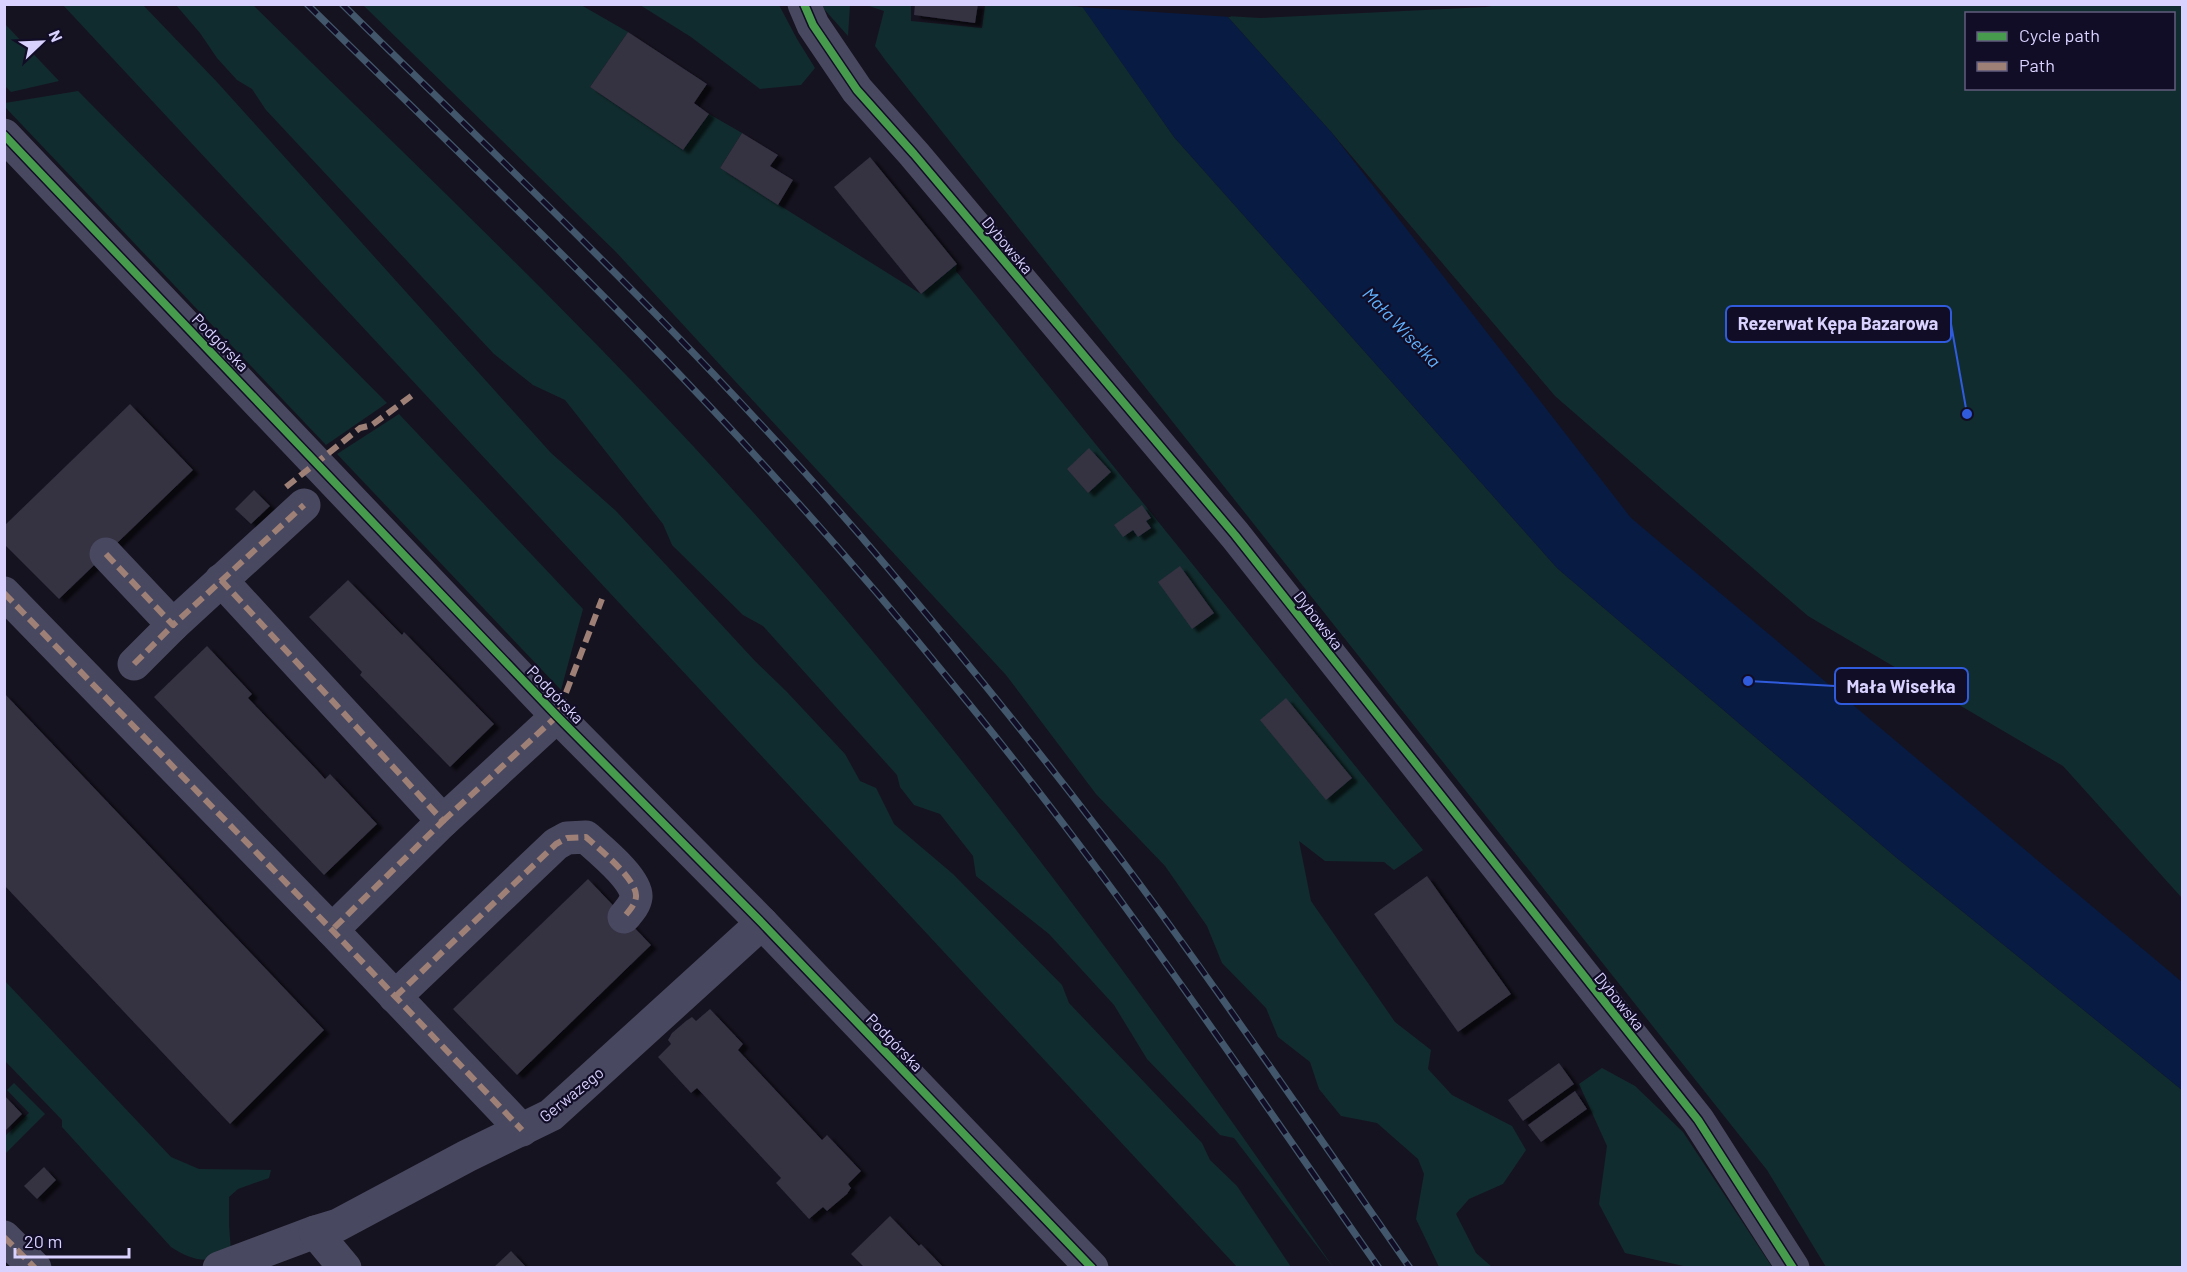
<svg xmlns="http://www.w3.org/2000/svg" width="2187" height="1272" font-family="Barlow,sans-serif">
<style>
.green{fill:#112c2e;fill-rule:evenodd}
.water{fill:#081b43}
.pier{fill:#161320}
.building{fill:#343142;filter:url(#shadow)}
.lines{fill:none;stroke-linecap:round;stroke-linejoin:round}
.minor{stroke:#494861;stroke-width:33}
.rail-casing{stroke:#42576b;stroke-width:7}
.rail{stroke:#120d26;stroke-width:4.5;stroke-dasharray:14;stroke-linecap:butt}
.quiet{stroke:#9e8076;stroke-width:6;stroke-dasharray:12 6;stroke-linecap:butt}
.cycleway-casing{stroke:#120d26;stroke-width:11}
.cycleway{stroke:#469c4c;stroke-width:8}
.labels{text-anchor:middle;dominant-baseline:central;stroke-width:4.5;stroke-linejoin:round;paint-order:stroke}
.street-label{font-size:16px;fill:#d9d2ff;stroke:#120d26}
.water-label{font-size:18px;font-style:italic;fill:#60b2ff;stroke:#120d26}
.leader{fill:none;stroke:#305bdc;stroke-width:2}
.callout-dot{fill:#305bdc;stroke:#120d26;stroke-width:2}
.callout{fill:#120d26;stroke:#305bdc;stroke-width:2}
.callout-label{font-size:18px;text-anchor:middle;font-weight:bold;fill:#d9d2ff}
</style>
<defs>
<filter id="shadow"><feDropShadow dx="6" dy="4" stdDeviation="1.5" flood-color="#0009"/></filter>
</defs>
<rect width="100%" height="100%" fill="#161320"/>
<g class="green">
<polygon points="1046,4 1083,7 1174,137 1557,568 1898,859 2182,1090 2182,1267 1826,1267 1767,1170 886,61 875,46 884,11 866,5 911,5 911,21 982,28 985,5"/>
<path d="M 1503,4 L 2182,5 L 2182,898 L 2063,766 L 1808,616 L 1555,396 L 1332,133 L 1227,16 L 1260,18 L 1486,7 ZM 1966,14 L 2174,14 L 2174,88 L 1966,88 Z"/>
<polygon points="63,5 143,5 217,82 551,453 616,511 755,661 787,692 845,754 860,781 876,788 894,824 953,874 1062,985 1069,1003 1202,1143 1210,1160 1237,1186 1291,1267 1237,1267"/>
<path d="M 176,5 L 253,5 C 429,179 611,349 774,536 C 977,767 1160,1014 1333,1267 L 1234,1138 L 1220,1135 L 1147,1059 L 1114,1005 L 1049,934 L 976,876 L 973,856 L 940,814 L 914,805 L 900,787 L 897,775 L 763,626 L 743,615 L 672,545 L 663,524 L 565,400 L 533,385 L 494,354 L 266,110 L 252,89 L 237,80 L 217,58 L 200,33 Z"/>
<polygon points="363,5 581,5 628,32 590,87 683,150 709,114 742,133 720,168 921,294 957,264 956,271 1423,850 1394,870 1384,862 1325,861 1299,841 1311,901 1395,1022 1431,1050 1428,1069 1452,1095 1512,1126 1526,1150 1503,1184 1469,1199 1456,1214 1476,1253 1492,1267 1439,1267 1416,1219 1424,1174 1418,1159 1377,1123 1341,1116 1319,1089 1310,1062 1278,1037 1266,1008 1222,963 1207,926 1165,866 1096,794 1006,675 616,252"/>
<polygon points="640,5 779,5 797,39 815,68 801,85 760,89 691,37"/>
<polygon points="822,5 850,5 848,36 824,9"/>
<polygon points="4,24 5,24 59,81 11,92 5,86"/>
<polygon points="78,91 387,403 326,445 5,107 5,103"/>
<polygon points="399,414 583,609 561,690 337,454"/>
<path d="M 4,980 L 171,1157 L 199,1169 L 271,1170 L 269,1178 L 238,1189 L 229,1197 L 229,1225 L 231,1251 C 210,1266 191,1260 171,1247 L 62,1127 L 62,1120 L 5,1061 Z"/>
<polygon points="1602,1068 1635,1086 1683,1132 1772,1267 1688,1267 1625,1253 1599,1204 1607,1146 1579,1084"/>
<polygon points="14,1083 45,1114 5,1154 5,1136 29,1113 7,1090"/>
</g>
<polygon class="water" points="1081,5 1219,5 1227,16 1332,133 1631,518 2182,982 2182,1090 1898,859 1557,568 1174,137"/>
<polygon class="pier" points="1078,4 1223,4 1231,17 1079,7"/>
<g class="building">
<polygon points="915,4 978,4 975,23 914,15"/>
<polygon points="628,32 707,84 694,103 709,114 683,150 590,87"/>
<polygon points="742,133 778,155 770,166 793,180 778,205 720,168"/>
<polygon points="870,157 957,264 921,294 834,187"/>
<polygon points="130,404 193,470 59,599 4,544 4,526"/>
<polygon points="1089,448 1111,472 1088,493 1067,469"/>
<polygon points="254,490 270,506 251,524 235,509"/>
<polygon points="1142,505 1151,518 1146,521 1151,528 1138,537 1133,530 1123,537 1114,525"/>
<polygon points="1180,566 1214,613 1192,629 1158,582"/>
<polygon points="348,580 402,635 404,632 494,724 450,767 360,675 362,672 309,617"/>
<polygon points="207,646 252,694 248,698 317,770 325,779 330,774 377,824 324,875 154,697"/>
<polygon points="4,693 324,1030 230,1124 4,885"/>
<polygon points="1286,698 1352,778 1326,800 1260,720"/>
<polygon points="1427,876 1511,994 1458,1032 1374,914"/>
<polygon points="588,879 651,945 517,1075 453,1009"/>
<polygon points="710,1009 743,1044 738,1050 822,1140 827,1135 861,1171 848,1184 851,1188 847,1194 827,1211 823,1207 809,1219 776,1183 781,1178 697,1088 691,1093 658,1057 671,1044 668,1040 672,1033 686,1021 692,1017 696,1021"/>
<polygon points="1559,1063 1574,1084 1523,1121 1508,1100"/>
<polygon points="1575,1091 1587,1109 1541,1142 1528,1125"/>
<polygon points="4,1095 22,1114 4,1132"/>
<polygon points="44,1167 56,1180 37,1199 24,1186"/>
<polygon points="890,1216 919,1246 921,1244 944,1268 865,1268 851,1254"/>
<polygon points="511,1251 527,1268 493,1268"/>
</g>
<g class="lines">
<g class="minor">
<polyline points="804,4 813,25 857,90 914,154 1235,535 1698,1120 1793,1268"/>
<polyline points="4,135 557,716 762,923 1092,1268"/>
<polyline points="106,554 173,625 304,505"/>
<polyline points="221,580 443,821 332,930"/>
<polyline points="4,593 332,930 522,1130"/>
<polyline points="134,664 173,625"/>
<polyline points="443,821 557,716"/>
<path d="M 395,997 L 556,844 L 567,838 L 586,837 C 598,848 638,880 636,897 C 635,905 629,911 624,917"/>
<polyline points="4,1237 35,1268"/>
<polyline points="219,1268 315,1232"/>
<polyline points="345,1268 315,1232 338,1225 467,1156 551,1115 762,923"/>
</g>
<defs>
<g id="rail">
<path d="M 307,4 C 468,162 632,318 782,485 C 842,551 900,619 956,688 C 1108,872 1242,1072 1379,1268"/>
<path d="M 342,4 C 528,187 719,367 887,567 C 975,671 1060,777 1141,886 C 1233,1011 1321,1140 1410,1268"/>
</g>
</defs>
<use href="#rail" class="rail-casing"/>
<use href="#rail" class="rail"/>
<g class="quiet">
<polyline points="286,487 360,428 372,425 414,394"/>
<polyline points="106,554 173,625 304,505"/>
<polyline points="221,580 443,821 332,930"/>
<polyline points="4,593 332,930 522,1130"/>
<polyline points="134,664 173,625"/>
<polyline points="443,821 557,716 602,599"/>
<path d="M 395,997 L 556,844 L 567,838 L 586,837 C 598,848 638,880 636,897 C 635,905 629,911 624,917"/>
<polyline points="4,1237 35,1268"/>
</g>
<defs>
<g id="cycleway">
<polyline points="804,4 813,25 857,90 914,154 1235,535 1698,1120 1793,1268"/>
<polyline points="4,135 557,716 762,923 1092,1268"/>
</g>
</defs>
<use href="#cycleway" class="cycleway-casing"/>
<use href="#cycleway" class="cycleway"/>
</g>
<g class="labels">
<g class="street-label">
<text transform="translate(1008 245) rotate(50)">Dybowska</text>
<text transform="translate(221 342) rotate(46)">Podgórska</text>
<text transform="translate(1319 620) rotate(52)">Dybowska</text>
<text transform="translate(556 694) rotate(46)">Podgórska</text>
<text transform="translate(1620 1001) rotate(51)">Dybowska</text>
<text transform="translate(895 1042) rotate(46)">Podgórska</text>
<text transform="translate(571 1094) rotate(-39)">Gerwazego</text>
</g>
<g class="water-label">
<text transform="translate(1402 327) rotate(46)">Mała Wisełka</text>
</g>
</g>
<path class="leader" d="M1967 414L1951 324M1748 681L1835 686"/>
<g class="callout-dot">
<circle cx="1967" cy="414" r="6"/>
<circle cx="1748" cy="681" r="6"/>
</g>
<g class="callout">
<rect x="1726" y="306" width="225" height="36" rx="6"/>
<rect x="1835" y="668" width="133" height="36" rx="6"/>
</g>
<g class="callout-label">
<text x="1838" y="330">Rezerwat Kępa Bazarowa</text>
<text x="1901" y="693">Mała Wisełka</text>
</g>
<rect width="2187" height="1272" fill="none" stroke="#d9d2ff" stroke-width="12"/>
<rect x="1965" y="12" width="210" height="78" fill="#120d26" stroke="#625c7d" stroke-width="1.5"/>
<rect x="1977" y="32" width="30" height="9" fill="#469c4c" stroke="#625c7d" stroke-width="1.5"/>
<text x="2019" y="42" font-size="18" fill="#d9d2ff">Cycle path</text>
<rect x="1977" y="62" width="30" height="9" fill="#9e8076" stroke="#625c7d" stroke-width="1.5"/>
<text x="2019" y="72" font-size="18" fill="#d9d2ff">Path</text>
<g transform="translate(42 42) rotate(67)" stroke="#120d26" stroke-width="4.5" paint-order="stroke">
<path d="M0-4.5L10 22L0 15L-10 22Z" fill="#d9d2ff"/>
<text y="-9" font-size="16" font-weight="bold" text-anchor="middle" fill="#d9d2ff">N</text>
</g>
<path d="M15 1248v9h114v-9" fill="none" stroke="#d9d2ff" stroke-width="3"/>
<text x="24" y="1248" font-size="18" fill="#d9d2ff" stroke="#120d26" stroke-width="4.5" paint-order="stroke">20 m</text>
</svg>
